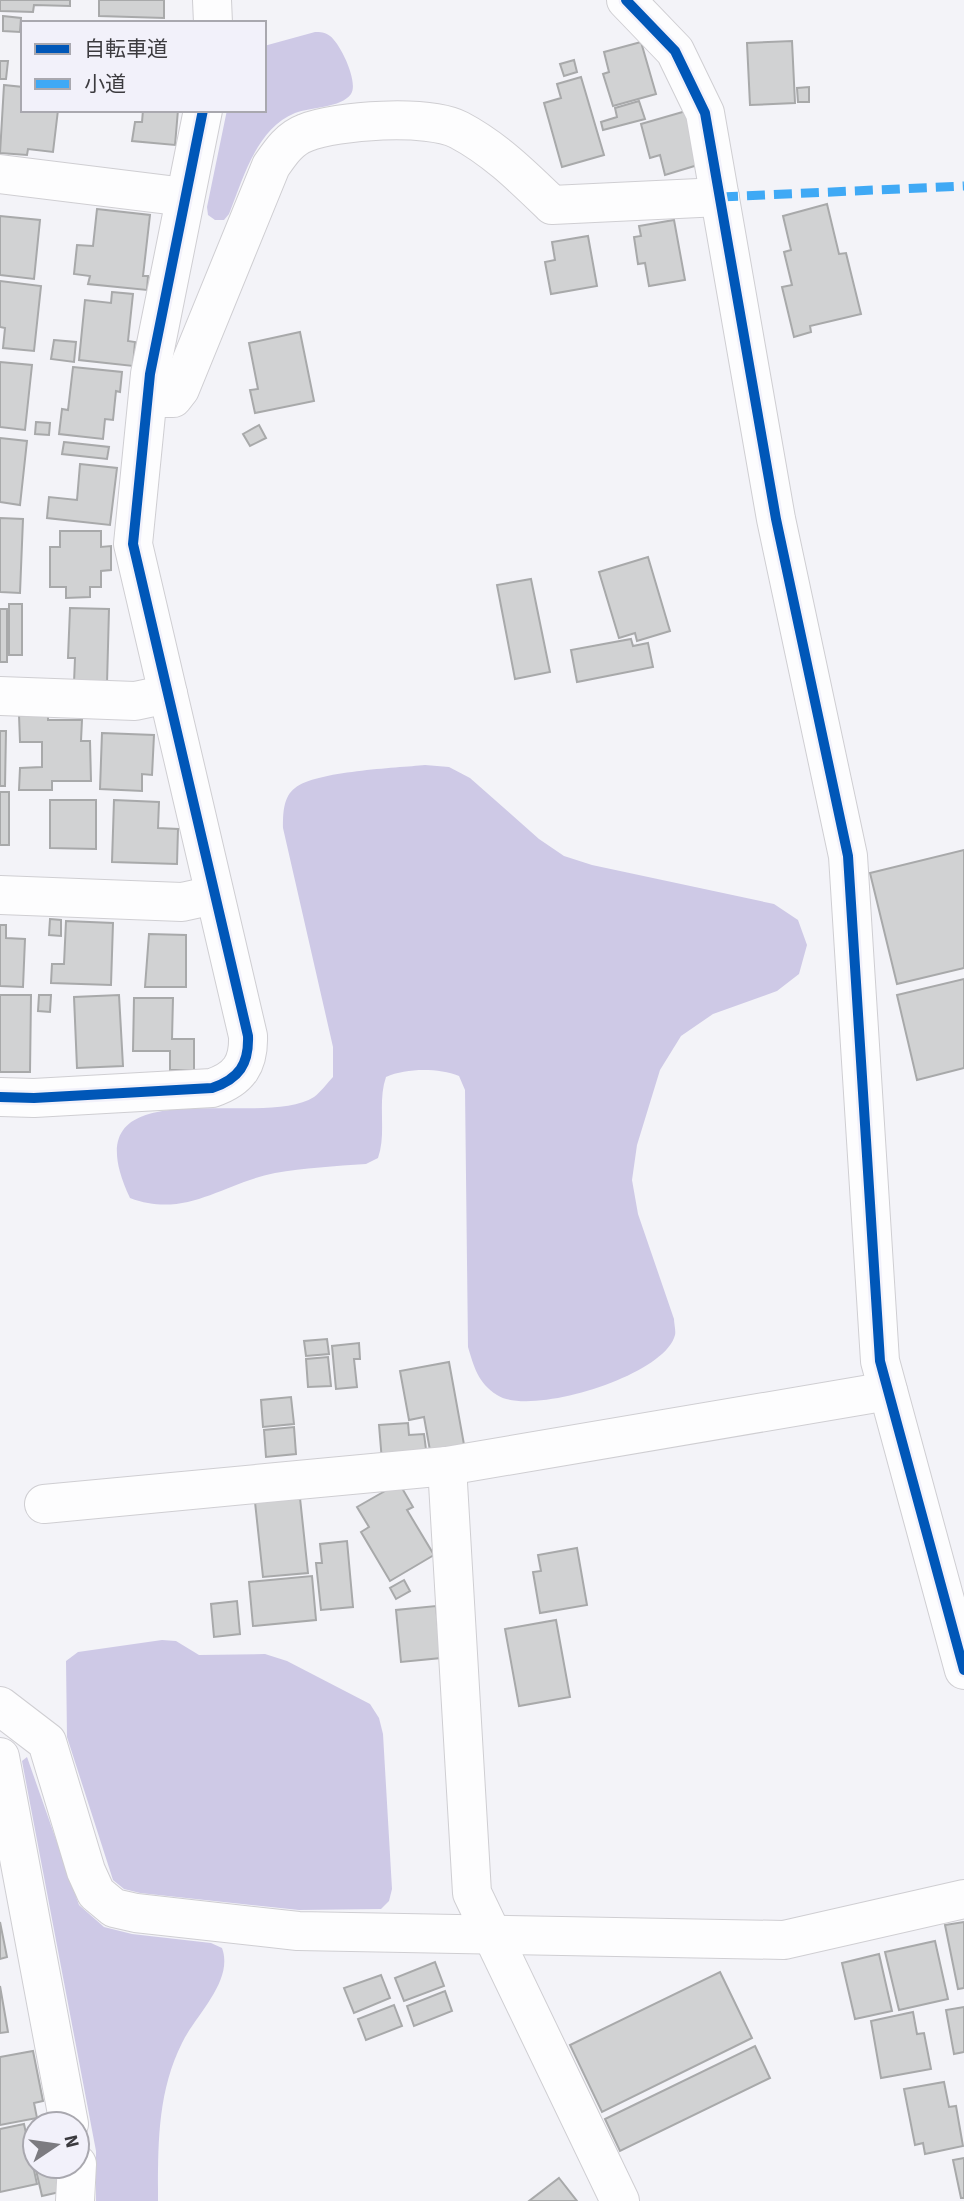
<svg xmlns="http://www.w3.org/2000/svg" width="964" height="2201" font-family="'Source Sans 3','Noto Sans JP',sans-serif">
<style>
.forest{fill:#cec9e6}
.building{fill:#d1d2d3;stroke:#a8a9aa;stroke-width:2}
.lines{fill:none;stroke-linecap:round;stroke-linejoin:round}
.minor-casing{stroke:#cfced2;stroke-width:40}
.minor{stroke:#fdfdfe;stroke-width:38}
.quiet{stroke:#3fa9f5;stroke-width:9;stroke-dasharray:18 9;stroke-linecap:butt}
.cycleway-casing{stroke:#f2f1fa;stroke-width:15}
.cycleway{stroke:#0057b8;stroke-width:10}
</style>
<rect width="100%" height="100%" fill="#f3f3f8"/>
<g class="forest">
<path d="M 315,32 C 320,32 325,32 330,36 C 340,43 359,82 351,94 C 341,108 311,107 295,113 C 256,129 243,179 229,214 L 224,220 L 215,220 L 208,215 L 207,207 L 227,110 L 264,110 L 264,46 Z"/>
<path d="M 425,765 L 449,767 L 470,778 L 539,839 L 564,856 L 592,865 L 774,904 L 798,920 L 807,945 L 799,974 L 777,991 L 713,1014 L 681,1036 L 660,1070 L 637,1145 L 632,1180 L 638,1214 L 674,1319 C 674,1323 676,1331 675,1335 C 665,1376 530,1417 497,1395 C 478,1383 474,1367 468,1347 L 465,1090 L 459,1076 C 438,1068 407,1068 386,1077 C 377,1103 387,1132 378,1158 L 366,1164 C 335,1166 304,1168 275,1173 C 221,1184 186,1219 130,1198 C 65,1061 260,1132 314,1097 C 321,1092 327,1083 333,1077 L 333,1047 L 283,828 C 283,814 283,797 295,788 C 316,771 396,768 425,765 Z"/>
<polygon points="162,1640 176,1641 199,1655 265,1654 287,1661 370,1704 379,1718 383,1734 392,1889 389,1901 381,1909 299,1910 140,1893 124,1889 113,1880 67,1737 66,1661 78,1652"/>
<path d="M 27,1757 L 79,1905 L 104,1927 L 132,1934 L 211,1943 L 222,1948 C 234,1981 196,2014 182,2043 C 157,2093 158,2146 158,2201 L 96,2201 L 96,2151 L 22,1761 Z"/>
</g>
<g class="building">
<polygon points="0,0 70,0 70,6 34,5 33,12 0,11"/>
<polygon points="99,0 164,0 164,18 99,16"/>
<polygon points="3,16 21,18 20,32 3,31"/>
<polygon points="792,41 795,103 750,105 747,43"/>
<polygon points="641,42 656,94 613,106 603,74 609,72 604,52"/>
<polygon points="574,60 577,72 564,76 560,64"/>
<polygon points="0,61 8,61 6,79 0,79"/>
<polygon points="581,77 604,155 562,167 544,103 561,98 557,84"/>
<polygon points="4,85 23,87 23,110 58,110 53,152 28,149 27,155 0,153"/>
<polygon points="809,87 809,102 798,102 797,88"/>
<polygon points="639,101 645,119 603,130 601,122 617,117 615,108"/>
<polygon points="143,110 178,110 175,145 132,141 135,122 142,122"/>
<polygon points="686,111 701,164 665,175 660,155 650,158 641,124"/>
<polygon points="827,204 839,254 846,253 861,314 810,326 811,332 794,337 782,287 792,285 784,252 791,250 783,216"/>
<polygon points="97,209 150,215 143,276 148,276 147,290 88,284 90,276 74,274 77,245 93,246"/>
<polygon points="0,216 40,220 34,279 0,275"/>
<polygon points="674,220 685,280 649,286 645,263 638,264 634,237 641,236 639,226"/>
<polygon points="588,236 597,286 551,294 545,262 555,260 552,242"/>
<polygon points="0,281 41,286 34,351 3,348 5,328 0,327"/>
<polygon points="112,292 133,294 128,341 135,342 133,366 79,360 85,300 111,303"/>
<polygon points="300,332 314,401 255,413 250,390 258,389 249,343"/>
<polygon points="54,340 76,342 74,362 51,359"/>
<polygon points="0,362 32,365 25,430 0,427"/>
<polygon points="73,367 122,372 120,392 116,391 113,420 105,419 103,439 59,434 62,409 68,410"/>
<polygon points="36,422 50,423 49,435 35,434"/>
<polygon points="259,425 266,438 250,446 243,434"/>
<polygon points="0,438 27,441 20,505 0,502"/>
<polygon points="64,442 109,447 107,459 62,454"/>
<polygon points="80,464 117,468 110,525 47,518 49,497 77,500"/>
<polygon points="0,518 23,519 20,593 0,592"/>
<polygon points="60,531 101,531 101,547 111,546 111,570 101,571 101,587 90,587 90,597 66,598 66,587 50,587 50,547 60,547"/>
<polygon points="648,557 670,631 637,641 635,633 619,638 599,572"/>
<polygon points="531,579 550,672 515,679 497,585"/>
<rect x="9" y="604" width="13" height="51"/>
<polygon points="70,608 109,609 107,684 74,683 75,658 68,658"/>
<rect x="0" y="609" width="7" height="53"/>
<polygon points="631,639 633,646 648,643 653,667 577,682 571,650"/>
<polygon points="19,715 48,716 48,720 82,720 81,741 90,741 91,781 52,781 52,790 19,790 20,768 42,767 42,742 20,742"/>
<polygon points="0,731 6,731 5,786 0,786"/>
<polygon points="102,733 154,735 152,775 142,774 142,791 100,789"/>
<rect x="0" y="792" width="9" height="53"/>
<polygon points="50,800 96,800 96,849 50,848"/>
<polygon points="114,800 159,802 158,828 178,829 177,864 112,862"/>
<polygon points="964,850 964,968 897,984 870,873"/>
<polygon points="50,919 61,920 61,936 49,935"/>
<polygon points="66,921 113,923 111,985 51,983 52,964 64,964"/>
<polygon points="0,925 6,925 6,938 25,939 23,987 0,986"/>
<polygon points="149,934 186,935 186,987 145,987"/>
<polygon points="964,979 964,1068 917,1080 897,995"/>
<polygon points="0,995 31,995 30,1072 0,1072"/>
<polygon points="39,995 51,995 50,1012 38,1011"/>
<polygon points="119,995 123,1066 77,1068 74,997"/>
<polygon points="134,998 173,998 172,1039 194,1039 194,1070 170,1070 170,1051 133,1051"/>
<polygon points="327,1339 329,1354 306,1356 304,1341"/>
<polygon points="359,1343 360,1359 354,1359 357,1387 336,1389 332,1346"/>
<polygon points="328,1357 331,1386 308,1387 306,1359"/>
<polygon points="449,1362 465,1450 431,1456 424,1417 409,1420 400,1371"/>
<polygon points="291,1397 294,1424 263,1427 261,1400"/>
<polygon points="408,1423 409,1435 424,1434 427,1457 382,1461 379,1425"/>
<polygon points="294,1427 296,1454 266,1457 264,1430"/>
<polygon points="399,1483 413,1507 407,1510 434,1555 390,1581 361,1532 369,1527 357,1507"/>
<polygon points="300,1498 308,1573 263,1577 255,1502"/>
<polygon points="347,1541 353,1607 321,1610 316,1563 322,1563 320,1544"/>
<polygon points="577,1548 587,1605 540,1613 533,1572 541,1571 538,1555"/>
<polygon points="312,1576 316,1620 253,1626 249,1582"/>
<polygon points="404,1580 410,1591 396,1599 390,1588"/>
<polygon points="237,1601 240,1634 214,1637 211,1604"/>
<polygon points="436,1606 441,1658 401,1662 396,1610"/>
<polygon points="556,1620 570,1697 519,1706 505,1629"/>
<polygon points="0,1922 7,1957 0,1959"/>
<polygon points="964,1922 964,1988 958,1989 945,1925"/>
<polygon points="935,1941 948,1999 899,2010 885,1952"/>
<polygon points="879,1954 892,2011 855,2019 842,1963"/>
<polygon points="435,1962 444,1986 404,2001 395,1978"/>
<polygon points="720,1972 752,2038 602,2112 570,2045"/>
<polygon points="381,1975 390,1998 354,2013 344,1988"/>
<polygon points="0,1986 8,2032 0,2033"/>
<polygon points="445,1991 452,2011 414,2026 407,2006"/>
<polygon points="394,2005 402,2026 366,2040 358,2019"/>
<polygon points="964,2007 964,2052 954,2054 946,2010"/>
<polygon points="913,2012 917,2034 924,2033 931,2069 881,2078 871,2021"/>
<polygon points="755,2046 770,2078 620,2151 605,2119"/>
<polygon points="33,2051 43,2101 34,2103 37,2118 0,2125 0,2057"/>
<polygon points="944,2082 949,2107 956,2106 963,2146 925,2154 923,2143 915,2145 904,2089"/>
<polygon points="24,2124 37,2184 0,2192 0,2129"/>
<polygon points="964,2158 964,2198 961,2198 953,2160"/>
<polygon points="35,2166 59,2166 64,2191 42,2196"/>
<polygon points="559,2178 577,2201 529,2201"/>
</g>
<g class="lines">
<defs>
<g id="minor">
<polyline points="212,0 213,23"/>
<polyline points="626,0 675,51 705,113 776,519 848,856 880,1361 964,1670"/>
<polyline points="0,174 185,197"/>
<path d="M 148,398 L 173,398 L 180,389 L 271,166 C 280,153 289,139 305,133 C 337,120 428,114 459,130 C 495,149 523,177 552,205 L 720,197"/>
<polyline points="0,696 135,701 168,694"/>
<polyline points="0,895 182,902 214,895"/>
<path d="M 0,1097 L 34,1098 L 212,1088 C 239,1079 249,1064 248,1036 L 133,544 L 150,374 L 203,110"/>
<polyline points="447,1466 472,1893 620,2201"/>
<polyline points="44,1504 447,1466 888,1391"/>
<polyline points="0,1706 47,1742 86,1871 96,1893 114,1908 136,1913 298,1931 784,1940 964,1899"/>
<polyline points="0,1757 69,2124"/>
<polyline points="75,2201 77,2164"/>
</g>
</defs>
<use href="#minor" class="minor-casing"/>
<use href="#minor" class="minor"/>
<polyline class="quiet" points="720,197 964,186"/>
<defs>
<g id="cycleway">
<polyline points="626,0 675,51 705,113 776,519 848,856 880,1361 964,1670"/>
<path d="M 0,1097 L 34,1098 L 212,1088 C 239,1079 249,1064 248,1036 L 133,544 L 150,374 L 203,110"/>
</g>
</defs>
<use href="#cycleway" class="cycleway-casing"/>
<use href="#cycleway" class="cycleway"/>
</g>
<rect x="21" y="21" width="245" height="91" fill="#f2f1fa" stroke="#a9a8af" stroke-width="2"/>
<rect x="35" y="44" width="35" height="10" fill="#0057b8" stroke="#a9a8af" stroke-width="2"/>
<text x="84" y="56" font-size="21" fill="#3c3b3f">自転車道</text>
<rect x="35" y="79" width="35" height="10" fill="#3fa9f5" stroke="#a9a8af" stroke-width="2"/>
<text x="84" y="91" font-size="21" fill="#3c3b3f">小道</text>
<g transform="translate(56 2145) rotate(77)"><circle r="33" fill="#f2f1fa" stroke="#a9a8af" stroke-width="2"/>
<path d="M0-5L12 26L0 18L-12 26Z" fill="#7c7b80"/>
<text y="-10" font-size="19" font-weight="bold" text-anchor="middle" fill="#3c3b3f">N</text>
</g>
</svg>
